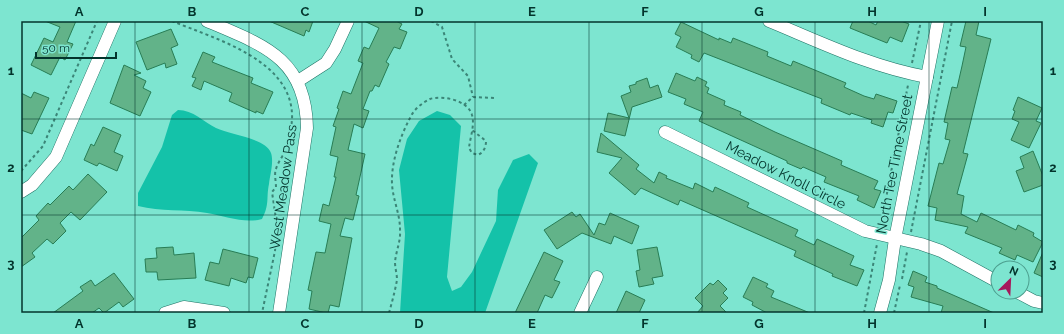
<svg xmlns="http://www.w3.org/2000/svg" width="1064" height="334" font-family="Raleway,sans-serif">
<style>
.water{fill:#14c2a9}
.building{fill:#62b389;stroke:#287d55}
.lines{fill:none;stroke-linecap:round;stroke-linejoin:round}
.street-casing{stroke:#1d7264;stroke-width:13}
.path{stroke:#3b8577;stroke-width:2;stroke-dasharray:3 3;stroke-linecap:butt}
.street{stroke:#fff;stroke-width:12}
.grid{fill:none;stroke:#03342c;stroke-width:1;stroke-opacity:0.55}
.labels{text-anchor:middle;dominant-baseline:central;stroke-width:3;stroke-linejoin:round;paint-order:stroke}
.street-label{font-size:14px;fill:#03342c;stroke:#7de5d0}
.neatline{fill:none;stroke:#03342c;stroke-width:1.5}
.grid-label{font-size:13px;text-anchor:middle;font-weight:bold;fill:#03342c}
</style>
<rect width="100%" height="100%" fill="#7de5d0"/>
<g class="water">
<path d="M 178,110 C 193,110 204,122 216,128 C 230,135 266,138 271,153 C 274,162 270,175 269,184 C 266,198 270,204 262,219 C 244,224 226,216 207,213 C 184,209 161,212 138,206 L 138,193 L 162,147 L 172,115 Z"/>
<polygon points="437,111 450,115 461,126 447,277 452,291 461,287 472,272 496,221 498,190 513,160 529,154 538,163 485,313 400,313 405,234 399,170 407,139 419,121"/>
</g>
<g class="building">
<polygon points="45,21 76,21 67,42 73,44 65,60 60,57 51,75 31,65 44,38 53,42 60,27"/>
<polygon points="269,21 313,21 309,32 306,30 304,36"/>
<polygon points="364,21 396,21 402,24 399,29 407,32 400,49 394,47 386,62 389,64 379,87 375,85 372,91 370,91 363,109 369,111 363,128 354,124 348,150 365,154 356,195 359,196 353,220 345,218 340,236 352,238 339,307 330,305 328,313 326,313 309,309 312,291 308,290 316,252 325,253 331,224 319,221 323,204 329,206 336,177 334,177 338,157 330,155 336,127 333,126 339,109 337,108 343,91 351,94 363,63 358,61 364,47 369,49 379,28"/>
<polygon points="853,21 868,21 876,25 878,21 901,21 909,24 902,42 890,37 887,43 850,28"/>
<polygon points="966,21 979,21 976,35 991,39 963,153 968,154 957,194 964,196 961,214 977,222 981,213 1016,230 1018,225 1034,233 1033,236 1043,242 1033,262 1017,255 1015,260 999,253 1002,248 965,233 968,227 935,220 937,208 928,206 939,163 943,164 950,140 945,139 948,123 944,122 952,87 957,88 962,66 966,47 960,46"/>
<polygon points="681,22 719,40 719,38 731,43 733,38 768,52 767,56 791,66 793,61 846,83 844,87 864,96 874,99 876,94 897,101 893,113 888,112 883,127 871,123 872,120 851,113 850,115 821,103 822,99 704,53 699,62 691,58 692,55 676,47 681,37 675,34"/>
<polygon points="171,29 178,45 171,48 177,64 166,68 165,63 147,70 136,42"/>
<polygon points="203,52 215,57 212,62 253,78 251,83 273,92 263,114 256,111 256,113 229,101 232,93 204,81 201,90 192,86 196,78 192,77"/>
<polygon points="124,65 141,73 134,75 146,81 143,88 151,92 140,116 110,103"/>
<polygon points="676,73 695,81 697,77 707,82 705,86 709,88 707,93 725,101 724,105 741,112 740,115 775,132 842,161 841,165 878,181 874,189 881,191 874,208 857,200 859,196 824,182 826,177 803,167 801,169 787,163 787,161 699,121 703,112 684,104 686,99 668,92"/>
<polygon points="647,78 650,88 658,85 662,97 632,107 625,136 604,131 608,113 629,118 621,96 631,92 629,86 636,84 636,82"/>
<polygon points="34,92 49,98 32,134 21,130 21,93 31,98"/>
<polygon points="1018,97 1042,108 1036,121 1041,123 1029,148 1011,140 1019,122 1012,119 1015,111 1013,110"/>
<polygon points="103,127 121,135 114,152 123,156 117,171 99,163 97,166 84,160 91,144 94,146"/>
<polygon points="601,133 639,165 636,169 654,183 659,172 667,176 666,178 693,189 695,183 713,192 715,187 749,203 747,207 798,230 795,236 814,245 817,239 854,256 850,265 864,270 857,286 832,276 833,274 794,256 796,251 680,200 678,205 641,188 635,195 609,173 622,158 597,152"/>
<polygon points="1033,151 1043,176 1043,185 1024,192 1016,171 1024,168 1020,157"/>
<polygon points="88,174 107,192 80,220 71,212 60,223 66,231 53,244 47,239 32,253 35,257 21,267 21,238 39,220 36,216 48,203 50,205 69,186 73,190"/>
<polygon points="572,212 576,217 580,214 594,235 599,223 605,225 610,213 639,226 632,244 614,236 611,244 582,233 557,249 544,230"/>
<polygon points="173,247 174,255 194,253 196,278 158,280 157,272 146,272 145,259 157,258 156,248"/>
<polygon points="657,247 663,276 652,278 654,284 639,287 636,271 640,270 637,250"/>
<polygon points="223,249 258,258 253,278 248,277 246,283 231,278 229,286 205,280 210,262 219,264"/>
<polygon points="544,252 563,261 554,280 560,282 552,298 545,295 537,313 515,313"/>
<polygon points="1043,252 1043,277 1034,273"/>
<polygon points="913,271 927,277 925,282 937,286 937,288 994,313 941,313 943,306 911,297 914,287 908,285"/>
<polygon points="114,273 134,299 123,307 119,302 104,313 99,308 92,313 53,313 83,291 80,287 91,280 95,286"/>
<polygon points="753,277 768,284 766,287 774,291 771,297 810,313 767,313 752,305 753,302 743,297"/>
<polygon points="718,280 727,289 723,293 728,298 720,306 727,313 697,313 703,306 695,298 710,283 713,285"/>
<polygon points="626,291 645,300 639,313 616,313"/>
</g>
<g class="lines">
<defs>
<g id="street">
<path d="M 207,21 C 263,45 306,58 307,128 L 279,313"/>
<path d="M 769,21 C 820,42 871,67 927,77"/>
<polyline points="298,81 326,63 335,49 348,21"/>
<polyline points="665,132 865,231 921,244 941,251 998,282"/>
<polyline points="21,192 32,185 56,157 115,21"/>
<polyline points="1017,292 1034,301 1043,303"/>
<polyline points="165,313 184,307 224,313"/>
<polyline points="580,313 597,277"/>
<polyline points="880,313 889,280 895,239 938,21"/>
</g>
</defs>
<use href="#street" class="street-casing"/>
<g class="path">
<path d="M 172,21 C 215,39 295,60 292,120 C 291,129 290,142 286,150 C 283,156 278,162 276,169 C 274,173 276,182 276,187 L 272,192 L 277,226 L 275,251 L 262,313"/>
<polyline points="431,21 442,27 452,59 468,76 473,97"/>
<polyline points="912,63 921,21"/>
<polyline points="464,105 473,97 495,98"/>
<polyline points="21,171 43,146 97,21"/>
<polyline points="881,224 908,85"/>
<polyline points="911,232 952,21"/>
<polyline points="902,279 907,252"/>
<path d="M 389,313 C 392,302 395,291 397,280 C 397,274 395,268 395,262 C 396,251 401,241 400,229 C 400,214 393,200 392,184 C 391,162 400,137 410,118 C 414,109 422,103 430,99 C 442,95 468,100 472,115 C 475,125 470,138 469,148 L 472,153 L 478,155 C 484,152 486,147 486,141 L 472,130"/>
<polyline points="864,313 877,244"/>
<polyline points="894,313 900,285"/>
</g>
<use href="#street" class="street"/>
</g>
<path class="grid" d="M 135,21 L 135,313M 249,21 L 249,313M 362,21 L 362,313M 475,21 L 475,313M 589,21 L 589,313M 702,21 L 702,313M 815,21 L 815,313M 929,21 L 929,313M 21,119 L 1043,119M 21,215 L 1043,215"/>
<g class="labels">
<g class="street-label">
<text transform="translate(894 164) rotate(-79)">North Tee Time Street</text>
<text transform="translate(786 175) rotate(27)">Meadow Knoll Circle</text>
<text transform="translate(283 187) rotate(-82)">West Meadow Pass</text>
</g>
</g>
<rect width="1064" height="334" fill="none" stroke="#7de5d0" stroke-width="44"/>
<g transform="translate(1010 280) rotate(24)"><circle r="19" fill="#7de5d0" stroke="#4c9e8e"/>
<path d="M0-3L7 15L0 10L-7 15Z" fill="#a6185b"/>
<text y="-6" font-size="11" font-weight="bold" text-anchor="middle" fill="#03342c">N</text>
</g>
<path d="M36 52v6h80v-6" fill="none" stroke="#03342c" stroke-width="2"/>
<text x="42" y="52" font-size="12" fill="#03342c" stroke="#7de5d0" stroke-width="3" paint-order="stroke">50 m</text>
<rect x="22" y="22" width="1020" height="290" class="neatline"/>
<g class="grid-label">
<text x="79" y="16">A</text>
<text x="192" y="16">B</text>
<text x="305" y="16">C</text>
<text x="419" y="16">D</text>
<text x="532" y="16">E</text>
<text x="645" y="16">F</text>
<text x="759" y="16">G</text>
<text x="872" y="16">H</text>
<text x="985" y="16">I</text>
<text x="11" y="75">1</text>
<text x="1053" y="75">1</text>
<text x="11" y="172">2</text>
<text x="1053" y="172">2</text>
<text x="11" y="268">3</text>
<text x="1053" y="268">3</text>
<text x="79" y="328">A</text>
<text x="192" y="328">B</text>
<text x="305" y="328">C</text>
<text x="419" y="328">D</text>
<text x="532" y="328">E</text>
<text x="645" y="328">F</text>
<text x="759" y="328">G</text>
<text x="872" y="328">H</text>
<text x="985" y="328">I</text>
</g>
</svg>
